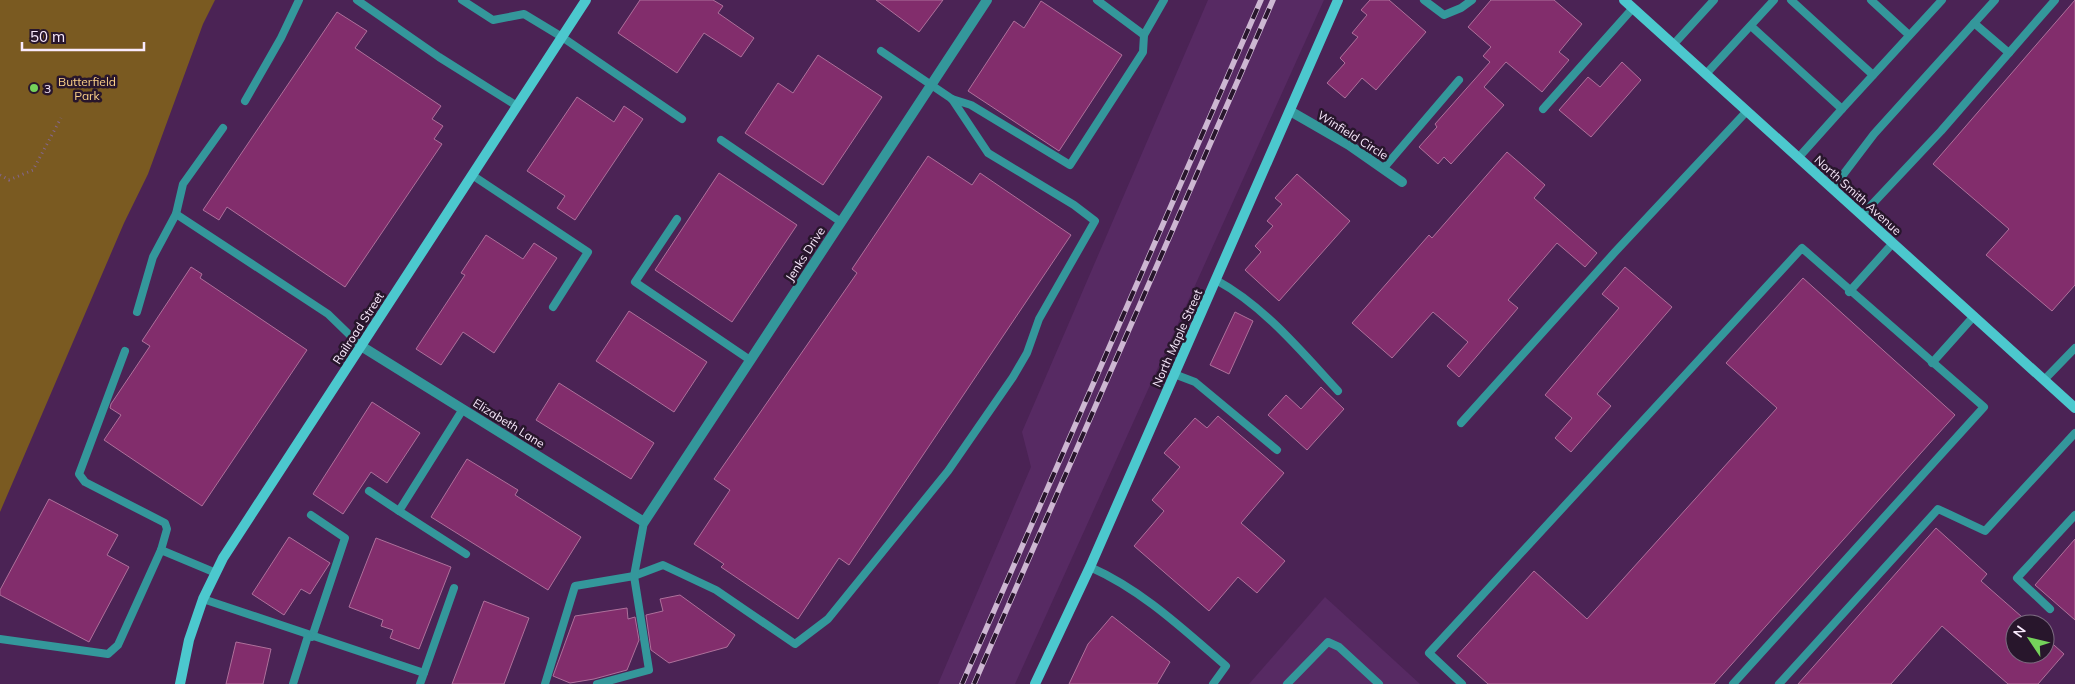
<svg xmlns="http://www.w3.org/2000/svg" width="2075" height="684" font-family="Mulish,sans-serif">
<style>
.built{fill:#572a63}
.green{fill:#7a5a21}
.building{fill:#822d6c;stroke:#ae709b}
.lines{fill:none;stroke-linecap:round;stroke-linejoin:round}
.path{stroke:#85668d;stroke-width:3;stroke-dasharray:1 4;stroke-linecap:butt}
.lane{stroke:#34979b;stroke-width:8}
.street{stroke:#34979b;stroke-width:10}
.secondary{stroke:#4cc8ce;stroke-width:10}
.rail-casing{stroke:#cdb7d2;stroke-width:5.5}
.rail{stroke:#28162c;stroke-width:4;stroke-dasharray:11;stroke-linecap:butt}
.poi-dot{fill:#75d25b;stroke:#28162c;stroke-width:2}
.labels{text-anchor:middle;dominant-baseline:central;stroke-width:5;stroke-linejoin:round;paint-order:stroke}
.park-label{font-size:12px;fill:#fcd189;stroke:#28162c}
.poi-label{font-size:12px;fill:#f9eafd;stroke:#28162c;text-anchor:start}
.street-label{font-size:12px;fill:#f9eafd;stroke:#28162c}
</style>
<rect width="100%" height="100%" fill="#4b2355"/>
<g class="built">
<polygon points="1208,0 1324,0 1015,684 938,684 1031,467 1022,432"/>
<polygon points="1325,597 1420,684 1249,684"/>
</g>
<polygon class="green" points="0,0 215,0 203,24 148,174 124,223 0,512"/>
<g class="building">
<polygon points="640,0 713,0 723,6 718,13 754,38 741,57 704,33 677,73 618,33"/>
<polygon points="876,0 943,0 919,32"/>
<polygon points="1370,0 1389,0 1426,32 1376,90 1362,78 1345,98 1327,83 1345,63 1340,58 1358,37 1352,33 1367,15 1361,10"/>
<polygon points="1491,0 1554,0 1582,24 1559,52 1569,60 1542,92 1506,62 1484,87 1504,105 1451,164 1444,157 1438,164 1419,147 1437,127 1435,124 1490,62 1483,56 1491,47 1468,27"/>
<polygon points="2075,0 2075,285 2052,311 1986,255 2009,229 1933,164"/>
<polygon points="1041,1 1122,55 1059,151 968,91 1014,21 1024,28"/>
<polygon points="337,12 367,31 355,48 441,106 432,119 443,126 434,139 442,144 345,287 227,207 219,220 203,210"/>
<polygon points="818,55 882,97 823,185 745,133 778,83 793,93"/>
<polygon points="1622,62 1641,80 1591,137 1559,110 1588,77 1600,87"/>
<polygon points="577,97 614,122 624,106 643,119 575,220 557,208 565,196 527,171"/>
<polygon points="1507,152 1545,185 1534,198 1597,253 1585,267 1557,243 1508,300 1518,308 1459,377 1447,366 1468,342 1433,312 1392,358 1352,323 1429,235 1432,238"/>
<polygon points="928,156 972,185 980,173 1071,235 849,565 839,558 798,619 721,567 724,564 694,544 730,490 714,479 857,273 852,269"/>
<polygon points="719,173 797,225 732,322 655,270"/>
<polygon points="1297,174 1350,221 1279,301 1245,270 1261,252 1255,246 1273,226 1267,221 1282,204 1275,198"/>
<polygon points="486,235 523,259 534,243 557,258 494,353 463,332 441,365 416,349 465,275 461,273"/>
<polygon points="191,267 202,274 200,278 307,350 202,506 104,440 121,415 110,408 111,404 150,346 142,341"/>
<polygon points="1625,267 1672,307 1597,394 1611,406 1571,452 1555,438 1572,418 1545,395 1619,308 1602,294"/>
<polygon points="1803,278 1955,415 1714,684 1488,684 1457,656 1534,571 1587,619 1777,408 1726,363"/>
<polygon points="629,311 707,362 674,412 596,361"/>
<polygon points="1235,312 1253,321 1229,374 1210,365"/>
<polygon points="559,383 654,443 631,479 536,420"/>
<polygon points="1321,387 1344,409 1307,450 1268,415 1286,395 1301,409"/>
<polygon points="372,402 420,433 387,483 371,472 343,514 313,494"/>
<polygon points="1218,416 1284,473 1241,523 1285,561 1257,593 1238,577 1209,611 1134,546 1164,511 1152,500 1180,467 1164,453 1195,418 1207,428"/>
<polygon points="467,459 518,490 515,495 581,537 548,590 431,517"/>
<polygon points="49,499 118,535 107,555 129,567 89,642 0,595 0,590"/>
<polygon points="1936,528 1987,574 1981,581 2030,624 2015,624 2015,654 2045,654 2045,637 2064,654 2038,684 2008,684 1942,626 1891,684 1798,684"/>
<polygon points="289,537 330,563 310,594 301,589 284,615 252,594"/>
<polygon points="376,538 451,567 419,649 390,638 393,630 381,626 383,620 349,607"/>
<polygon points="2075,539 2075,620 2035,585"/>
<polygon points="680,595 735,635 727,647 669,663 651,650 646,615 663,611 660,599"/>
<polygon points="484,601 529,618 504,684 452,684"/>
<polygon points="627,608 628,619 635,617 639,640 627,670 594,679 570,683 553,676 575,616"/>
<polygon points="1112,616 1170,662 1157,684 1069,684 1088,644"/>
<polygon points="236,642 271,649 263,684 226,684"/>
</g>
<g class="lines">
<polyline class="path" points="0,175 9,180 33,170 61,118"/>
<g class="lane">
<polyline points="357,0 439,57 517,106"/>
<polyline points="462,0 493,20 524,14 562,37 682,119"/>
<polyline points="1097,0 1144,35 1164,0"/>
<polyline points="1424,0 1444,15 1461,8 1472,0"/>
<polyline points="1791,0 1873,75"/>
<polyline points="1871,0 1909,35"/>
<polyline points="1974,23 2009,53"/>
<polyline points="1751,26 1842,109 1942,0"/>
<polyline points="1673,45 1714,0"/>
<polyline points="1706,74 1774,0"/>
<polyline points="952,99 971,105 1070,165 1143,52 1144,35"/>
<polyline points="245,101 281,38 299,0"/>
<polyline points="1543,109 1633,8"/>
<polyline points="721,140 841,222"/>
<polyline points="1799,157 1842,109"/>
<polyline points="1383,169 1459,80"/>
<polyline points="472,175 588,252 553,307"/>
<polyline points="1833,188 1874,134 1995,0"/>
<polyline points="176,214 183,184 223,128"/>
<polyline points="1862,215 1941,131 2055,0"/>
<polyline points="677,219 635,282 750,360"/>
<path d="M 1216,280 C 1264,306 1301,351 1338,391"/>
<polyline points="1849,292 1893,243"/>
<polyline points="137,312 153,257 176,214 328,314 361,346"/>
<polyline points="125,351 79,474 85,482 165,523 167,529 161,550"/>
<polyline points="1932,363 1974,316"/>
<polyline points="1174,374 1195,382 1277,450"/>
<polyline points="2044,380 2075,348"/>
<polyline points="463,409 399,511 466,554"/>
<polyline points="1461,423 1615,252 1747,111"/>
<polyline points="369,491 399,511"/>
<polyline points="311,515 345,538 312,637"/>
<path d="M 1090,567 C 1142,590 1183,629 1226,666 L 1213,684"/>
<polyline points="203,599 424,673 420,684"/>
<polyline points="2050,609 2017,578 2075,515"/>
<polyline points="0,639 108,654 118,645 161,550 216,573"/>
<polyline points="424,673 454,588"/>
<polyline points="293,684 308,636"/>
<polyline points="545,684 575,586 634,576 663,565 716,590 795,644 828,619 948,471 1013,377 1027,353 1039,319 1095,221 1074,205 988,153 952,99 881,51"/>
<polyline points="597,684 649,670 634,576 644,522"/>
<polyline points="1287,684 1328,642 1339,647 1379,684"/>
<polyline points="1462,684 1429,653 1802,248 1984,407 1733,684"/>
<polyline points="1779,684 1938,509 1985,531 2075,433"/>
</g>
<g class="street">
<polyline points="1290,111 1349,145 1402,182"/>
<polyline points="361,346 644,522 987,0"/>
</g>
<g class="secondary">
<polyline points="1624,0 2075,408"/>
<polyline points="180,684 189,640 203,599 223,558 586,0"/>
<polyline points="1035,684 1090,567 1338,0"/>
</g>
<defs>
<g id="rail">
<polyline points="962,684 1261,0"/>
<polyline points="974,684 1273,0"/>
</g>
</defs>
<use href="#rail" class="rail-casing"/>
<use href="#rail" class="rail"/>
</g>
<circle class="poi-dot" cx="34" cy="88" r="5"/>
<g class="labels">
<g class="park-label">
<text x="87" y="81">Butterfield<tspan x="87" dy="14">Park</tspan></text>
</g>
<g class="poi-label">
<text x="44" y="88">3</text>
</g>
<g class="street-label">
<text transform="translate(1353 135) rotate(32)">Winfield Circle</text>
<text transform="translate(1858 195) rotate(42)">North Smith Avenue</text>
<text transform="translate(805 254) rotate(-57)">Jenks Drive</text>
<text transform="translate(358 328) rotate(-57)">Railroad Street</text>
<text transform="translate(1177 338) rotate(-66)">North Maple Street</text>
<text transform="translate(509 423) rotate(32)">Elizabeth Lane</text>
</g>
</g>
<g transform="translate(2030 639) rotate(305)"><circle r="24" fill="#28162c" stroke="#7c6b80"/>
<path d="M0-4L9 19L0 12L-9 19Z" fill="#75d25b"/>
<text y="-8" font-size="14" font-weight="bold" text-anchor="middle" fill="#f9eafd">N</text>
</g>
<path d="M22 42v8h122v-8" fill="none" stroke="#f9eafd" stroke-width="2.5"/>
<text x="30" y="42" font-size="15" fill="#f9eafd" stroke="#28162c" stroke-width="4" paint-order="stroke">50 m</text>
</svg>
